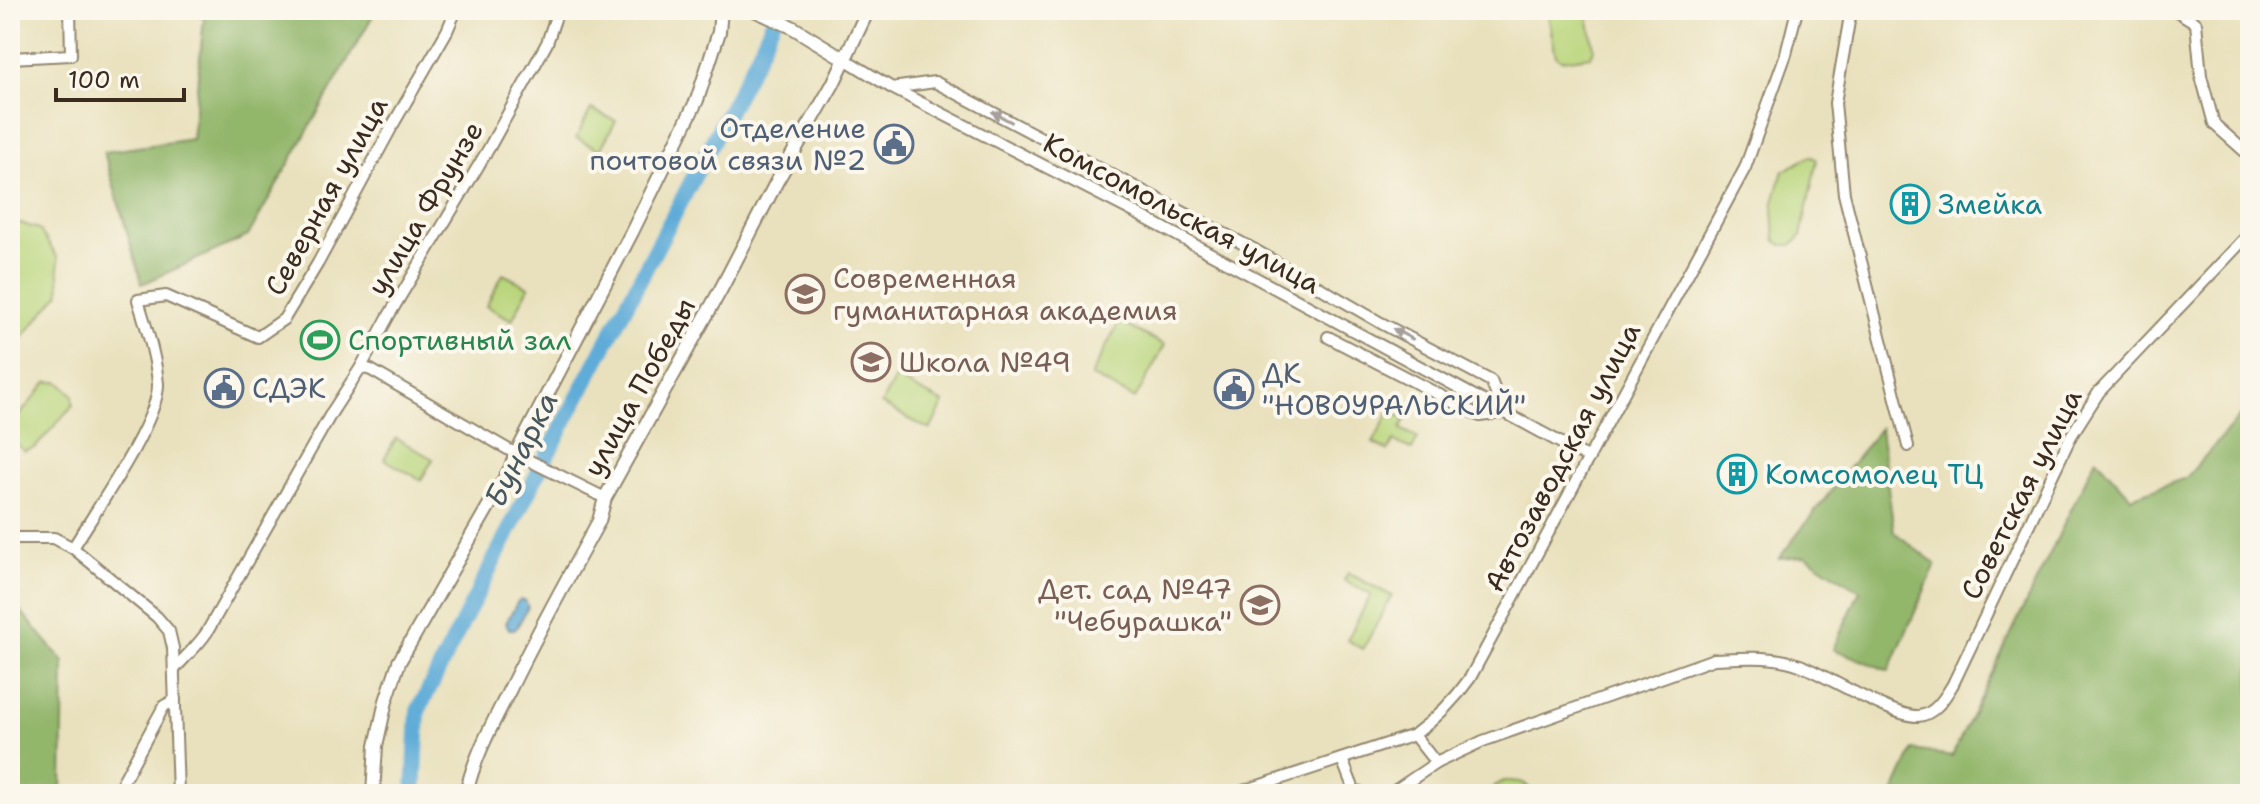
<svg xmlns="http://www.w3.org/2000/svg" width="2260" height="804" font-family="'Shantell Sans',sans-serif">
<style>
.green{fill:#b9d57b;stroke:#7a804c;stroke-width:2}
.forest{fill:#92b66b;stroke:#667044;stroke-width:2}
.water{fill:#5eacd8;stroke:#4c6b7b;stroke-width:2}
.lines{fill:none;stroke-linecap:round;stroke-linejoin:round}
.river{stroke:#5eacd8;stroke-width:16}
.minor-casing{stroke:#92866e;stroke-width:14}
.major-casing{stroke:#92866e;stroke-width:16}
.minor{stroke:#fff;stroke-width:10}
.major{stroke:#fff;stroke-width:12}
.oneway{fill:#a79f9a}
.labels{text-anchor:middle;dominant-baseline:central;stroke-width:8;stroke-linejoin:round;paint-order:stroke}
.service-label{font-size:28px;fill:#4e5e75;stroke:#fbf7ec;text-anchor:start}
.street-label{font-size:28px;fill:#3b2a1e;stroke:#fbf7ec}
.culture-label{font-size:28px;fill:#0d838f;stroke:#fbf7ec;text-anchor:start}
.education-label{font-size:28px;fill:#785e54;stroke:#fbf7ec;text-anchor:start}
.leisure-label{font-size:28px;fill:#27864d;stroke:#fbf7ec;text-anchor:start}
.water-label{font-size:30px;font-style:italic;fill:#47585f;stroke:#fbf7ec}
</style>
<rect width="100%" height="100%" fill="#fbf7ec"/>
<filter id="ink" filterUnits="userSpaceOnUse"><feTurbulence type="fractalNoise" baseFrequency=".0125" numOctaves="2"/><feDisplacementMap in="SourceGraphic" scale="16" xChannelSelector="R" yChannelSelector="G"/><feConvolveMatrix kernelMatrix="1 2 1 2 8 2 1 2 1" color-interpolation-filters="sRGB"/></filter>
<filter id="wash" filterUnits="userSpaceOnUse"><feTurbulence type="fractalNoise" baseFrequency=".006" numOctaves="4" result="noise"/><feDisplacementMap in="SourceGraphic" scale="32" xChannelSelector="R" yChannelSelector="G"/><feGaussianBlur stdDeviation="1.8" result="paint"/><feColorMatrix in="noise" values="0 0 0 0 0 0 0 0 0 0 0 0 0 0 0 0 0 1.4 0 .05"/><feComposite in="paint" operator="in"/></filter>
<g filter="url(#wash)">
<rect width="100%" height="100%" fill="#e9e1bd"/>
<g class="green">
<polygon points="1547,10 1587,10 1594,49 1591,56 1561,60 1556,56"/>
<polygon points="591,109 616,121 600,150 576,138"/>
<polygon points="1811,156 1817,160 1801,236 1792,245 1782,245 1775,240 1773,206 1783,171"/>
<polygon points="10,220 39,229 58,258 60,293 10,352"/>
<polygon points="503,274 529,287 512,320 486,306"/>
<polygon points="1119,322 1165,345 1135,399 1091,376"/>
<polygon points="895,378 944,403 930,430 881,404"/>
<polygon points="47,382 59,382 73,395 73,405 35,448 24,451 12,440 10,426"/>
<polygon points="1390,411 1405,419 1401,429 1418,438 1412,450 1394,441 1388,451 1373,443"/>
<polygon points="396,438 433,459 421,480 384,459"/>
<polygon points="1348,573 1392,596 1363,649 1347,640 1371,595 1344,580"/>
<path d="M 1504,781 C 1517,781 1527,780 1532,794 L 1488,794 L 1496,785 Z"/>
</g>
<g class="forest">
<polygon points="179,10 376,10 248,236 142,284 104,152 192,139 204,17"/>
<polygon points="2250,405 2250,794 1893,794 1913,750 1952,756 2096,458 2131,497 2186,478"/>
<polygon points="1880,428 1894,532 1936,564 1889,671 1833,649 1860,591 1806,556 1779,558"/>
<polygon points="10,604 15,604 64,662 62,792 59,794 10,794"/>
</g>
<polygon class="water" points="521,600 525,600 528,607 516,629 509,629 506,623 518,601"/>
<g class="lines">
<polyline class="river" points="414,794 418,711 541,467 756,59 778,10"/>
</g>
</g>
<g filter="url(#ink)">
<g class="lines">
<defs>
<g id="minor">
<polyline points="1851,10 1835,103 1844,194 1908,446"/>
<polyline points="1971,10 1989,12 2033,10"/>
<polyline points="2175,10 2196,23 2201,76 2214,124 2250,156"/>
<polyline points="10,58 71,55 70,10"/>
<polyline points="843,58 892,88 1132,211 1589,458"/>
<polyline points="892,88 935,82 1255,250 1381,323 1491,381 1504,413"/>
<polyline points="1328,337 1480,416 1502,413"/>
<polyline points="361,367 371,370 516,454 605,498"/>
<polyline points="10,538 54,538 73,548 157,617 169,631 173,648 178,794"/>
<path d="M 73,548 C 94,513 159,421 158,384 C 156,356 146,327 138,300 L 166,296 L 258,337 L 284,319 L 318,263 L 395,121 L 447,31 L 456,10"/>
<path d="M 174,670 C 185,656 198,646 207,632 L 332,412 L 361,367 L 388,317 L 489,148 L 547,43 L 558,10"/>
<polyline points="1414,735 1436,763"/>
<polyline points="1342,759 1354,790 1366,794"/>
<polyline points="116,794 164,706 175,700"/>
<path d="M 1234,794 L 1414,735 C 1437,718 1454,701 1470,678 L 1745,168 L 1786,54 L 1797,10"/>
<path d="M 1390,794 L 1436,763 L 1483,741 L 1714,659 C 1742,658 1773,655 1800,665 C 1827,676 1893,717 1918,716 C 1935,715 1945,697 1953,684 L 2071,436 L 2099,392 L 2250,233"/>
</g>
<g id="major">
<polyline points="754,10 792,27 843,58"/>
<polyline points="373,794 376,746 386,701 399,662 510,469 516,454 631,234 697,100 719,32 721,10"/>
<path d="M 466,794 C 474,757 492,725 509,691 C 537,633 568,577 599,521 L 605,498 L 721,289 L 777,181 L 833,84 L 868,10"/>
</g>
</defs>
<use href="#minor" class="minor-casing"/>
<use href="#major" class="major-casing"/>
<use href="#minor" class="minor"/>
<use href="#major" class="major"/>
</g>
<defs><path id="oneway-solid" d="M-6-.8H1V-3.2L6.5 0L1 3.2V.8H-6Z" transform="scale(2)"/></defs>
<g class="oneway">
<use href="#oneway-solid" transform="translate(1002 117) rotate(-152)"/>
<use href="#oneway-solid" transform="translate(1403 334) rotate(-152)"/>
</g>
</g>
<defs>
<symbol id="civic-ring" viewBox="-11 -11 22 22"><circle r="9.5" fill="#fbf7ec" stroke="#5c6f8a" stroke-width="1.5"/><path d="M-.6-6.5H3V-4.5H.6V-3L4-1V1h2V6H-6V1h2V-1L-.6-3ZM-1.2 2.5V6h2.4V2.5Z" fill="#5c6f8a"/></symbol>
<symbol id="building-ring" viewBox="-11 -11 22 22"><circle r="9.5" fill="#fbf7ec" stroke="#0f9aa8" stroke-width="1.5"/><path d="M-4-6H4V6H1V3H-1V6H-4ZM-2.5-4.3h1.7v1.8h-1.7ZM.8-4.3h1.7v1.8H.8ZM-2.5-1h1.7V.8h-1.7ZM.8-1h1.7V.8H.8Z" fill="#0f9aa8"/></symbol>
<symbol id="university-ring" viewBox="-11 -11 22 22"><circle r="9.5" fill="#fbf7ec" stroke="#8d6e63" stroke-width="1.5"/><path d="M0-5L7-2L0 1L-7-2ZM-4 1L0 2.5L4 1V4Q0 6-4 4Z" fill="#8d6e63"/></symbol>
<symbol id="stadium-ring" viewBox="-11 -11 22 22"><circle r="9.5" fill="#fbf7ec" stroke="#2e9e5b" stroke-width="1.5"/><path d="M0-5a6.5 5 0 1 0 0 10a6.5 5 0 1 0 0-10ZM-3.5-1.8h7v3.6h-7Z" fill="#2e9e5b"/></symbol>
<symbol id="school-ring" viewBox="-11 -11 22 22"><circle r="9.5" fill="#fbf7ec" stroke="#8d6e63" stroke-width="1.5"/><path d="M0-5L7-2L0 1L-7-2ZM-4 1L0 2.5L4 1V4Q0 6-4 4Z" fill="#8d6e63"/></symbol>
</defs>
<g fill-rule="evenodd">
<use href="#civic-ring" x="872" y="122" width="44" height="44"/>
<use href="#building-ring" x="1888" y="182" width="44" height="44"/>
<use href="#university-ring" x="783" y="272" width="44" height="44"/>
<use href="#stadium-ring" x="298" y="318" width="44" height="44"/>
<use href="#school-ring" x="849" y="340" width="44" height="44"/>
<use href="#civic-ring" x="202" y="366" width="44" height="44"/>
<use href="#civic-ring" x="1212" y="367" width="44" height="44"/>
<use href="#building-ring" x="1715" y="452" width="44" height="44"/>
<use href="#school-ring" x="1238" y="583" width="44" height="44"/>
</g>
<g class="labels">
<g class="service-label">
<text x="866" y="128" text-anchor="end">Отделение<tspan x="866" dy="32">почтовой связи №2</tspan></text>
<text x="1262" y="373">ДК<tspan x="1262" dy="32">"НОВОУРАЛЬСКИЙ"</tspan></text>
<text x="252" y="388">СДЭК</text>
</g>
<g class="street-label">
<text transform="translate(326 196) rotate(-61)">Северная улица</text>
<text transform="translate(425 208) rotate(-59)">улица Фрунзе</text>
<text transform="translate(1182 213) rotate(28)">Комсомольская улица</text>
<text transform="translate(639 387) rotate(-61)">улица Победы</text>
<text transform="translate(1562 457) rotate(-62)">Автозаводская улица</text>
<text transform="translate(2021 494) rotate(-63)">Советская улица</text>
</g>
<g class="culture-label">
<text x="1938" y="204">Змейка</text>
<text x="1765" y="474">Комсомолец ТЦ</text>
</g>
<g class="education-label">
<text x="833" y="278">Современная<tspan x="833" dy="32">гуманитарная академия</tspan></text>
<text x="899" y="362">Школа №49</text>
<text x="1232" y="589" text-anchor="end">Дет. сад №47<tspan x="1232" dy="32">"Чебурашка"</tspan></text>
</g>
<g class="leisure-label">
<text x="348" y="340">Спортивный зал</text>
</g>
<g class="water-label">
<text transform="translate(521 449) rotate(-63)">Бунарка</text>
</g>
</g>
<rect width="2260" height="804" fill="none" stroke="#fbf7ec" stroke-width="40"/>
<path d="M56 88v12h128v-12" fill="none" stroke="#3b2a1e" stroke-width="4"/>
<text x="68" y="88" font-size="24" fill="#3b2a1e" stroke="#fbf7ec" stroke-width="6" paint-order="stroke">100 m</text>
</svg>
